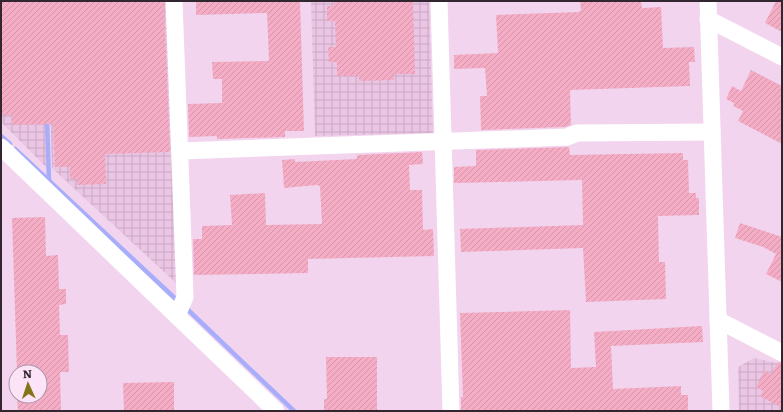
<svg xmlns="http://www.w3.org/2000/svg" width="783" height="412" font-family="Literata,serif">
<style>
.industrial{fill:url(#industrial-grid)}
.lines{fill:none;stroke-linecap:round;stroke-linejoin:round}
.stream{stroke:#a8adfb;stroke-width:4.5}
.building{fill:url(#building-hatch)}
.minor{stroke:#fff;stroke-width:17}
</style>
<defs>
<pattern id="industrial-grid" width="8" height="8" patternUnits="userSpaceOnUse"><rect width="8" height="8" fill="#eac5e4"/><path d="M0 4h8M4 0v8" fill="none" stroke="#c9a9c4"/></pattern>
<pattern id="building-hatch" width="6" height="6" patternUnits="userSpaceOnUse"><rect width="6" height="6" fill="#f5adc6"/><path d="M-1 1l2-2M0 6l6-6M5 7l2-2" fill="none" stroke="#d295aa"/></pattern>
</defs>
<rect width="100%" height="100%" fill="#f3d4ee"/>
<g class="industrial">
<polygon points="1,1 41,1 47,168 1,122"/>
<polygon points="47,1 167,1 177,284 52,168"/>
<polygon points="311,1 429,1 433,133 315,136"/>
<polygon points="754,358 782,364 782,411 739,411 738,367"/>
</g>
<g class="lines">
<g class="stream">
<polyline points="47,119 49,181"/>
<polyline points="1,136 10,144"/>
<polyline points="15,149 179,302"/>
<polyline points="185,307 294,411"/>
</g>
</g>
<g class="building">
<polygon points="1,1 164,1 170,152 105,154 106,184 77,185 77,179 70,179 70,167 55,167 53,124 12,125 12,115 2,116"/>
<polygon points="196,1 300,1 304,131 285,131 285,137 217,139 217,136 189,137 188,104 222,103 222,79 213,79 212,62 269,61 267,13 196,15"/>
<polygon points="334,1 413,1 415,74 394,74 394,80 359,81 359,76 337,76 337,62 329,62 328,47 336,47 335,21 327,21 327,6 334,6"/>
<polygon points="580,1 641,1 642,8 661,7 663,48 694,47 695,62 689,62 690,86 570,90 571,125 565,127 481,130 480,96 487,96 485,68 454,69 454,55 498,53 496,15 579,12 579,11 581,11"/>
<polygon points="776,1 782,1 782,32 765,23"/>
<polygon points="751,70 782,86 782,144 738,121 743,111 733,106 734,103 726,99 732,86 741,91"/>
<polygon points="569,147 570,155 683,153 683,160 688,160 689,193 696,193 696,198 699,198 699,215 658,216 659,262 665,262 666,299 586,302 583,248 461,252 460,229 583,225 582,180 454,183 454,167 476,166 476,150"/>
<polygon points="422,152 423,164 409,165 410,190 422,190 423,230 433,229 434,256 308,259 308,273 194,275 193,239 202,239 202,226 232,225 230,195 265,193 266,225 322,224 320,186 316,185 284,188 282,160 295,159 295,162 357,159 357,155"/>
<polygon points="45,217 46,256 58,255 59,289 66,289 66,304 59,305 60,335 68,335 69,372 60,372 61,411 18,411 17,396 40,396 40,372 17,372 12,218"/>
<polygon points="740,223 782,237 782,282 766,274 776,254 763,247 735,238"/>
<polygon points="570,310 571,368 596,367 594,332 702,326 703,342 611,346 613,389 681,386 681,395 688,395 688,411 461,411 461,397 463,397 460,313"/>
<polygon points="326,357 377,357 377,411 324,411 324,399 327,399"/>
<polygon points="778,362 782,363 782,408 760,396 763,391 756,387 764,371 771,374"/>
<polygon points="174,382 174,411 124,411 123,383"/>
</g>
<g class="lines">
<g class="minor">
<polyline points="174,1 185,297 177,316"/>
<polyline points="439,1 451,411"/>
<polyline points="708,1 721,411"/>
<polyline points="708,19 782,57"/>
<polyline points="1,147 177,316 276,411"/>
<polyline points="180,151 567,137 577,133 712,132"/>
<polyline points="718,320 782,353"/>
</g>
</g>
<rect width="783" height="412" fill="none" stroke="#322730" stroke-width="4"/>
<g transform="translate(28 384) rotate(357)"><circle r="19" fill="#fce3f8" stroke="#ab98a8"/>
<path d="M0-3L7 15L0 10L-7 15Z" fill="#837416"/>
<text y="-6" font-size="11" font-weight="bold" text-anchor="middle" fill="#322730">N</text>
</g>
</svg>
